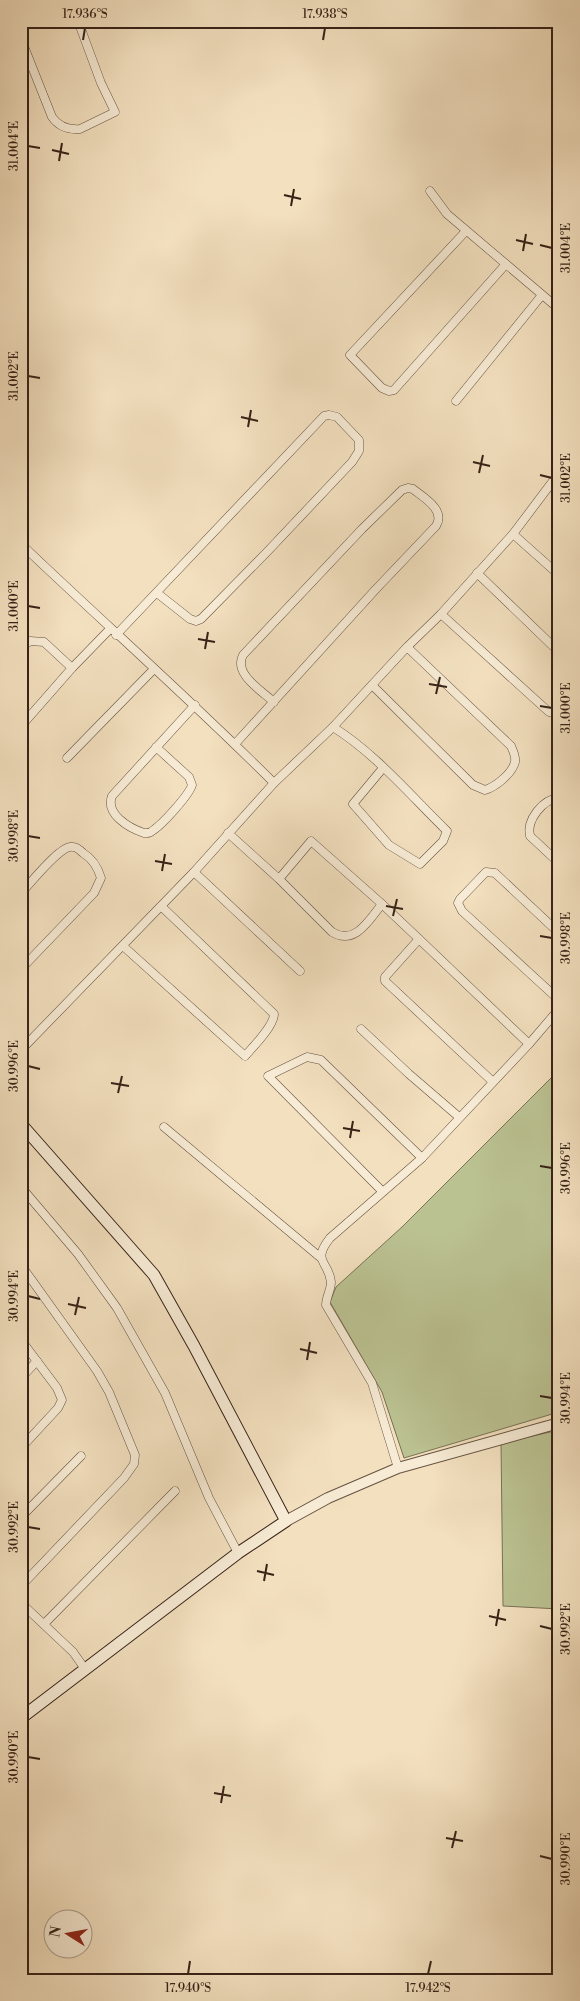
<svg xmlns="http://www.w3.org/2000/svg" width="580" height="2001" font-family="'Libre Bodoni',serif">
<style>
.green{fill:#bbc292;stroke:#787254}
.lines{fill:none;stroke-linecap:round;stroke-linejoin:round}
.minor-casing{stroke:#655241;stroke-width:9}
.tertiary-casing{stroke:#655241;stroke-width:12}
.secondary-casing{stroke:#362217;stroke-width:13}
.minor{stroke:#f7ebd5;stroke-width:8}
.tertiary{stroke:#f7ebd5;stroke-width:10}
.secondary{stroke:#f7ebd5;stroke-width:11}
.ticks{fill:none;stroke:#362217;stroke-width:2}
.neatline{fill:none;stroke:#362217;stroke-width:2}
.ticks-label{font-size:12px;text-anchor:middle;fill:#362217}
</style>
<rect width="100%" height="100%" fill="#f3e0bf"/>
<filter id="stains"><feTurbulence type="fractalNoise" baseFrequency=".004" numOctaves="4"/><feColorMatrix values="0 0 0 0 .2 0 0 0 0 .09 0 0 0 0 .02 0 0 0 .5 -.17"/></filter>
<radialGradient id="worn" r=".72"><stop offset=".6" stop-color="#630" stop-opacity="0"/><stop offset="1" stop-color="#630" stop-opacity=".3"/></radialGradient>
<g class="green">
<polygon points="559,1070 559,1412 404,1458 382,1392 330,1302 336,1287 402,1227"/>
<polygon points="559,1430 559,1609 503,1606 501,1443"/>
</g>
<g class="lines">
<defs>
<g id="minor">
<path d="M 21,39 L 52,117 C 59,127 68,130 80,129 L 115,112 L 101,83 L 78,21"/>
<polyline points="430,191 447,214 559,309"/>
<polyline points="466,231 350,355 382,388 389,391 394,390 506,264"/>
<polyline points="456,401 542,295"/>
<polyline points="513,534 559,575"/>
<path d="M 21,544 C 105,624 192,701 274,783"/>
<polyline points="477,573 559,652"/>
<polyline points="441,614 549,712 559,715"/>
<polyline points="116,635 324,416 329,415 337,417 359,440 359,451 352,462 266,553 201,619 196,621 190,619 157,593"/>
<polyline points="21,648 30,641 44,642 72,668"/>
<path d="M 372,685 L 473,785 L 485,790 C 495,787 512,774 515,762 C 516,756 513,751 511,746 L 407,647"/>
<polyline points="21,724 22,725 72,668 110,629"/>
<path d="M 333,727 C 376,754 411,796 447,831 L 443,841 L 420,864 L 389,845 L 353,804 L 383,768"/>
<path d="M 235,744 L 376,589 L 436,526 C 446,510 424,498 413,489 L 408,488 L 402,490 L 362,529 L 243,655 C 233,674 262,691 274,702"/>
<path d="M 156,747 L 189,777 L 192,785 C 189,795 162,825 152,831 C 149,834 148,833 144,833 C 129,828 105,814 112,796 L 195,705"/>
<polyline points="67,758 154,669"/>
<path d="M 559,798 C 543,799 526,820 530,836 L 559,863"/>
<path d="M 228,833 L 279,879 L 332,932 C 355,946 369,920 382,904 L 311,841 L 279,879"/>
<polyline points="194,872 300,971"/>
<path d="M 21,893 C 30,884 61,844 73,847 C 76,847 81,851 83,853 C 93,859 98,868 101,878 L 94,893 L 21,969"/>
<polyline points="382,904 419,939"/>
<polyline points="559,933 495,873 486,872 460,899 458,903 462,911 559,1000"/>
<path d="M 123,946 L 245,1056 C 253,1047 274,1026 274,1014 L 161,906"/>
<polyline points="361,1029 409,1074 459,1117"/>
<polyline points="21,1050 194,872 274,783 333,727 407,647 441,614 513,534 559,473"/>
<polyline points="492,1081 385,981 385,977 419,939 529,1044"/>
<polyline points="164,1127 321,1258"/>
<polyline points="21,1146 21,1153"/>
<polyline points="21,1187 78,1254 117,1308 165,1393 209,1498 238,1553"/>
<polyline points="382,1191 268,1076 307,1057 321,1060 422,1158"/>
<polyline points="21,1265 97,1371 109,1392 135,1455 134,1464 124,1478 21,1586"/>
<polyline points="21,1340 57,1388 62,1400 58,1408 21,1448"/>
<polyline points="21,1378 37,1361"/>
<path d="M 398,1468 L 372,1383 L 326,1305 C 326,1297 331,1290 331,1282 C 329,1261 311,1262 330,1238 L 422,1158 L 529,1044 L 559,1009"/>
<polyline points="21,1517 81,1456"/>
<polyline points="21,1603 73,1652 85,1669"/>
<polyline points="44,1624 175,1491"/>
</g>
<polyline id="tertiary" points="286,1521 328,1498 398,1468 559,1423"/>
<polyline id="secondary" points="21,1124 154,1275 194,1346 286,1521 238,1553 21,1718"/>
</defs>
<use href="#minor" class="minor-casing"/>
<use href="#tertiary" class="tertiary-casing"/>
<use href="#secondary" class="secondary-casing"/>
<use href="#minor" class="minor"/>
<use href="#tertiary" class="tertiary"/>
<use href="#secondary" class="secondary"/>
</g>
<path class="ticks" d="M 83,40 L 85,28M 323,40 L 325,28M 28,146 L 40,148M 52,150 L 69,154M 59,161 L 62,143M 284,195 L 301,199M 291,206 L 294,189M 516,240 L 533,244M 540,245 L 552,248M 523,251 L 526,234M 28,376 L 40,378M 241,417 L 258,421M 248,427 L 251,410M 473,462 L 490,466M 479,473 L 483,455M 540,475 L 552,478M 28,606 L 40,608M 198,639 L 215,642M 205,649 L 208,632M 429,684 L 447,687M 436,694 L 440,677M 540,706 L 552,708M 28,836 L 40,838M 155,861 L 172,864M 162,871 L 165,854M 386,906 L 403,909M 393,916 L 397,899M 540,936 L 552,938M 28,1066 L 40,1069M 111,1083 L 129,1086M 118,1093 L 122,1076M 343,1128 L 360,1131M 350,1138 L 353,1121M 540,1166 L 552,1168M 28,1296 L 40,1299M 68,1304 L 86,1308M 75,1315 L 79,1297M 300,1349 L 317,1353M 307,1360 L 310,1342M 540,1396 L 552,1398M 28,1527 L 40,1529M 257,1571 L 274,1575M 264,1581 L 267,1564M 489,1616 L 506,1620M 496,1626 L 499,1609M 540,1626 L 552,1629M 28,1757 L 40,1759M 214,1793 L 231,1796M 221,1803 L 224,1786M 446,1838 L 463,1841M 452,1848 L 456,1831M 540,1856 L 552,1859M 188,1974 L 190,1961M 428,1974 L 431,1961"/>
<rect width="580" height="2001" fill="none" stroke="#f3e0bf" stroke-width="55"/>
<g transform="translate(68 1934) rotate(281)"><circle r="24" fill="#f7ebd5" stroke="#aa9b89"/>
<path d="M0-4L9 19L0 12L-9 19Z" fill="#8f2418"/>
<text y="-8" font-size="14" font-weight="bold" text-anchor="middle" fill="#362217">N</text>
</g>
<rect x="28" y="28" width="524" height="1946" class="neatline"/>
<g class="ticks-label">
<text x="85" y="18">17.936°S</text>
<text x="325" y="18">17.938°S</text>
<text transform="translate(14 146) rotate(-90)" y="4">31.004°E</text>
<text transform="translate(566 248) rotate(-90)" y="4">31.004°E</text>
<text transform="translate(14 376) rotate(-90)" y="4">31.002°E</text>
<text transform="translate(566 478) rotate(-90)" y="4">31.002°E</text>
<text transform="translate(14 606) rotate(-90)" y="4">31.000°E</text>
<text transform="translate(566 708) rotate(-90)" y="4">31.000°E</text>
<text transform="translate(14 836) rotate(-90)" y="4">30.998°E</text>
<text transform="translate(566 938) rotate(-90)" y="4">30.998°E</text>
<text transform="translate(14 1066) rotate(-90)" y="4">30.996°E</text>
<text transform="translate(566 1168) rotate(-90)" y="4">30.996°E</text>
<text transform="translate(14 1296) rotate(-90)" y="4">30.994°E</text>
<text transform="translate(566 1398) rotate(-90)" y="4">30.994°E</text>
<text transform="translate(14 1527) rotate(-90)" y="4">30.992°E</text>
<text transform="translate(566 1629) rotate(-90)" y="4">30.992°E</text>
<text transform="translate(14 1757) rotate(-90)" y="4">30.990°E</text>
<text transform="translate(566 1859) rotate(-90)" y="4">30.990°E</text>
<text x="188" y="1992">17.940°S</text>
<text x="428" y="1992">17.942°S</text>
</g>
<rect width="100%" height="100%" filter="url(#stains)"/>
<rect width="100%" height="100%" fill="url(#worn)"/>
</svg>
